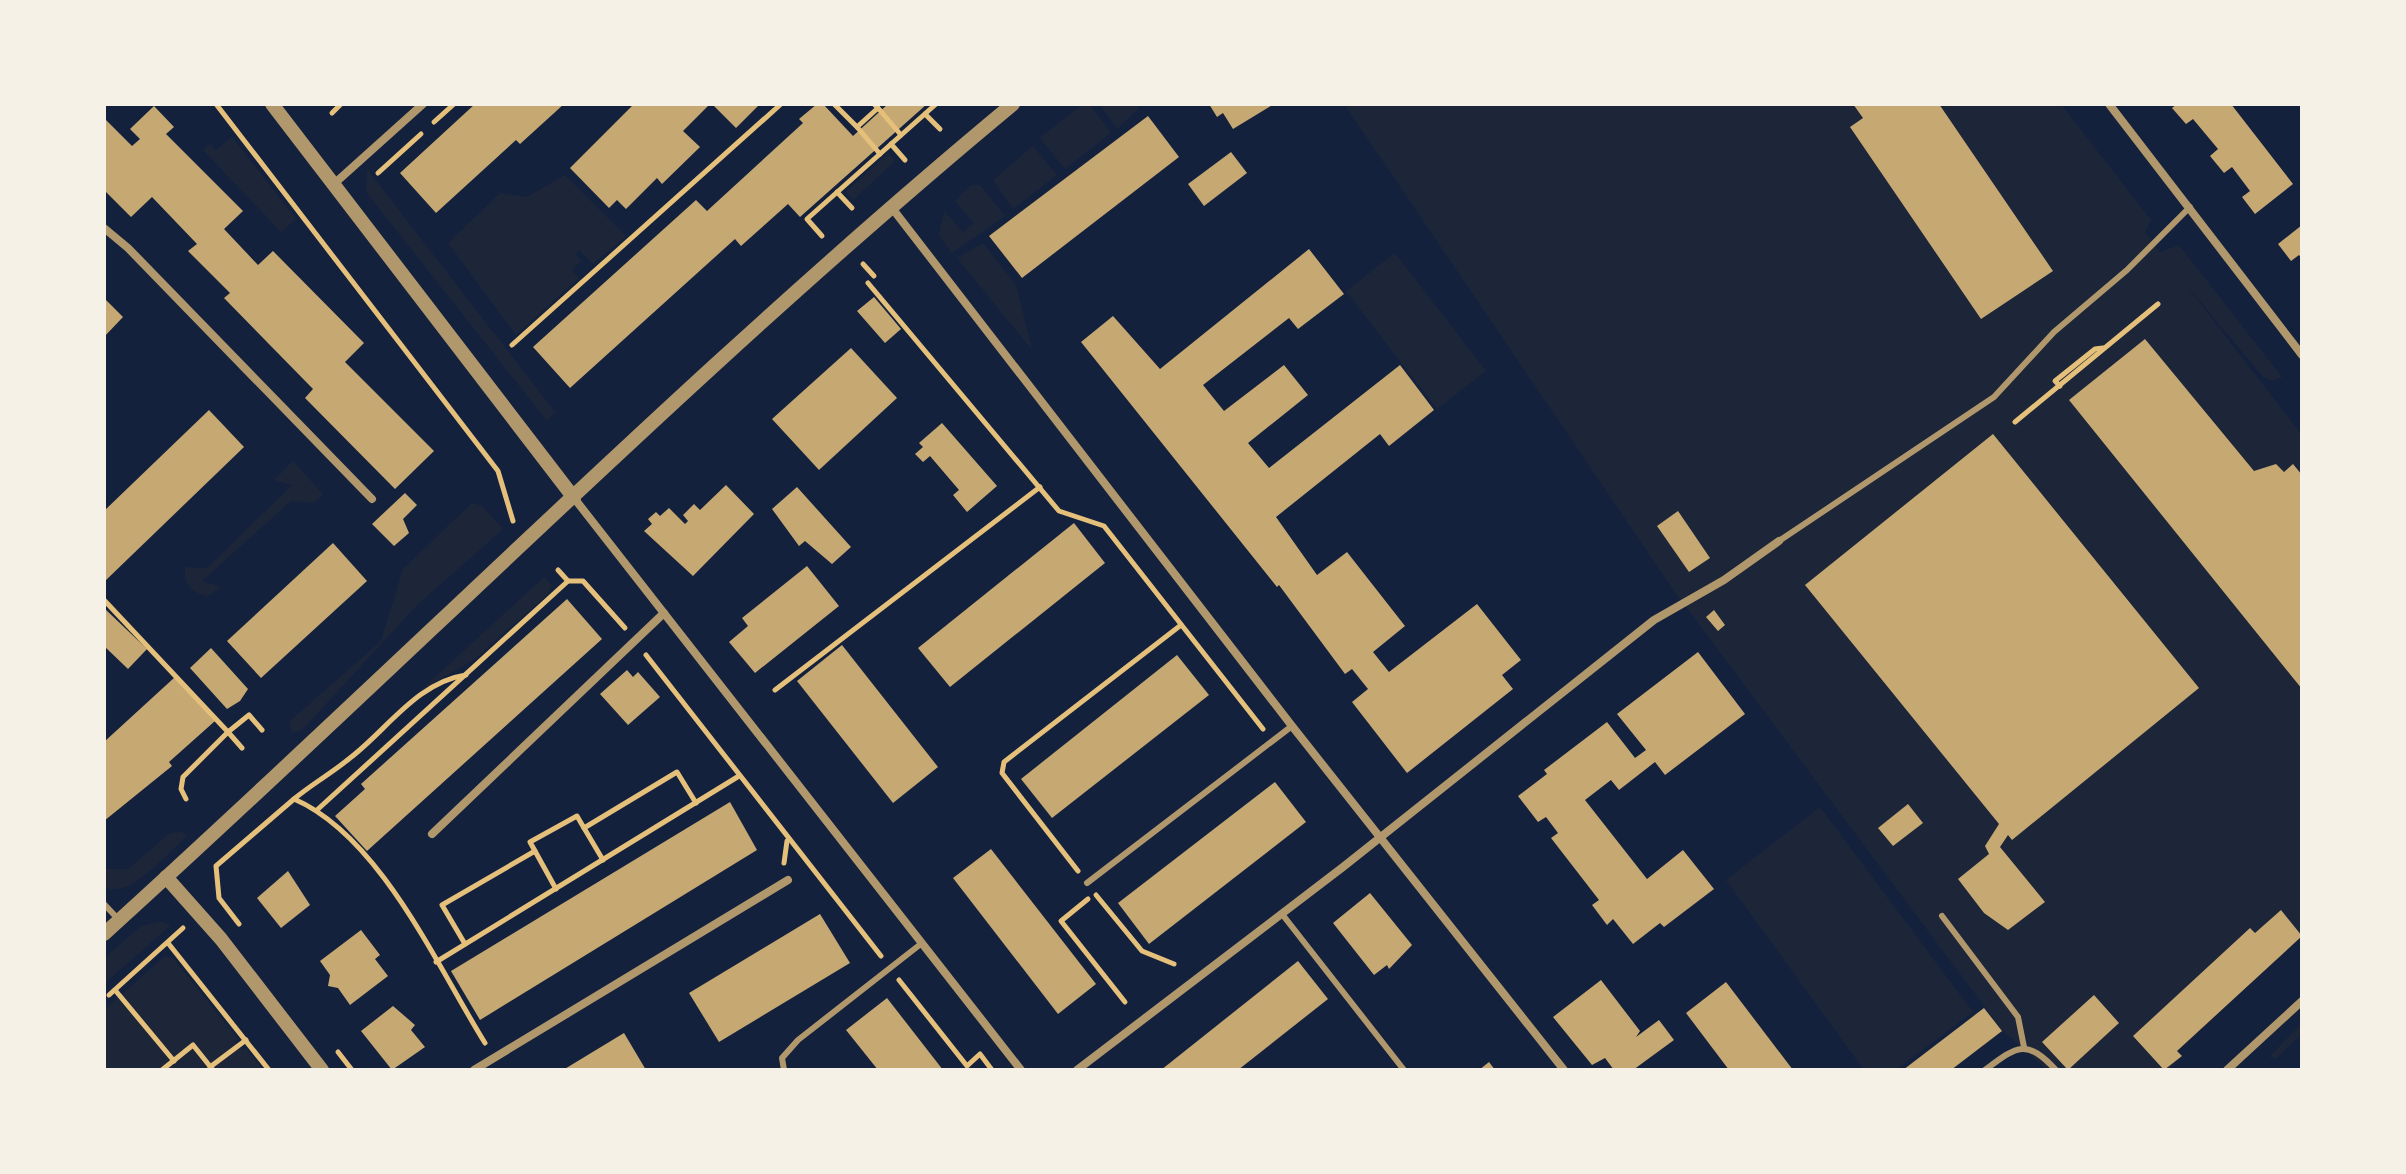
<svg xmlns="http://www.w3.org/2000/svg" width="2406" height="1174" font-family="'Zilla Slab',serif">
<style>
.green{fill:#1d2539}
.building{fill:#c6a872}
.lines{fill:none;stroke-linecap:round;stroke-linejoin:round}
.path{stroke:#e5c07b;stroke-width:5}
.service{stroke:#b1986c;stroke-width:6}
.minor{stroke:#b1986c;stroke-width:8}
.tertiary{stroke:#b1986c;stroke-width:14}
</style>
<rect width="100%" height="100%" fill="#14213d"/>
<g class="green">
<polygon points="1083,104 1089,104 1111,133 1065,169 1040,138"/>
<polygon points="1099,104 1136,104 1139,108 1117,129"/>
<polygon points="1344,104 2061,104 2151,220 2145,232 2160,252 2179,245 2282,377 2272,381 2263,377 2183,281 2302,435 2302,936 2178,1051 2182,1056 2168,1070 2047,1070 2002,1030 1674,591"/>
<polygon points="232,137 296,219 281,232 203,150 210,144 216,150"/>
<polygon points="1033,146 1057,175 1013,209 993,180"/>
<polygon points="888,153 895,161 853,200 846,192"/>
<polygon points="367,169 555,412 547,421 366,192"/>
<polygon points="565,175 626,236 593,264 579,250 576,254 581,261 572,270 579,278 516,335 448,243 500,193 527,197"/>
<polygon points="971,185 980,185 1005,216 952,253 939,235 944,211 963,232 974,223 955,201"/>
<polygon points="983,243 1016,285 1032,350 957,258"/>
<polygon points="1395,253 1486,371 1437,409 1346,291"/>
<path d="M 293,461 L 323,494 L 314,503 L 291,501 L 202,581 L 221,587 L 208,596 C 192,594 183,583 185,567 L 207,568 L 292,485 L 274,480 Z"/>
<polygon points="472,503 482,506 503,529 417,605 302,730 292,732 289,722 381,641 403,569"/>
<polygon points="544,577 552,585 548,594 475,659 420,691"/>
<polygon points="1820,807 1973,1012 1896,1070 1864,1070 1726,880"/>
<path d="M 182,832 L 187,836 C 168,852 129,901 104,887 L 104,869 L 128,869 L 170,833 Z"/>
<polygon points="161,922 171,925 104,984 104,958 141,926"/>
<polygon points="165,956 173,958 238,1039 235,1042 242,1050 246,1048 263,1070 104,1070 104,1010"/>
<polygon points="2302,1023 2302,1034 2277,1058 2269,1057"/>
</g>
<g class="building">
<polygon points="475,104 564,104 520,144 516,140 436,213 400,173"/>
<polygon points="634,104 710,104 683,131 700,147 662,184 657,178 626,209 617,200 609,208 570,168"/>
<polygon points="712,104 760,104 736,128"/>
<polygon points="817,104 823,104 853,136 888,104 927,104 800,217 788,204 741,246 735,239 570,388 533,347 696,200 707,211 803,123 799,119"/>
<polygon points="1209,104 1274,104 1233,129 1223,113 1217,117"/>
<polygon points="1853,104 1939,104 2053,271 1981,319 1850,127 1863,118"/>
<polygon points="2177,104 2231,104 2293,184 2255,214 2242,197 2250,191 2232,167 2224,173 2210,156 2218,149 2193,119 2186,124 2172,108"/>
<polygon points="154,106 174,127 166,134 243,211 224,229 258,265 273,251 364,343 345,362 434,451 395,489 305,398 313,389 224,298 230,293 188,251 197,244 152,197 131,217 104,190 104,118 132,146 140,139 130,129"/>
<polygon points="1148,116 1179,157 1022,278 989,236"/>
<polygon points="1231,152 1247,173 1204,206 1188,184"/>
<polygon points="2302,225 2302,259 2299,255 2291,261 2278,244"/>
<polygon points="1309,249 1344,294 1298,329 1289,318 1203,385 1224,411 1284,365 1308,395 1248,443 1269,468 1400,365 1434,410 1389,446 1380,434 1276,517 1317,575 1347,552 1405,626 1373,652 1389,672 1477,604 1521,660 1502,675 1513,689 1407,773 1352,702 1368,689 1352,669 1345,674 1279,585 1277,587 1081,342 1113,316 1160,369"/>
<polygon points="874,297 901,329 885,343 857,311"/>
<polygon points="104,298 123,317 104,337"/>
<polygon points="2145,339 2254,471 2276,464 2284,472 2293,464 2302,475 2302,689 2069,400"/>
<polygon points="851,348 897,398 819,470 772,419"/>
<polygon points="209,410 244,447 104,582 104,511"/>
<polygon points="942,423 997,486 967,512 953,495 959,490 930,456 923,462 915,454 923,447 919,443"/>
<polygon points="1993,434 2199,688 2012,840 2008,835 2000,847 2045,902 2008,930 1984,913 1958,879 1989,854 1985,846 1999,824 1805,585"/>
<polygon points="726,485 754,514 693,576 644,531 652,524 648,519 656,512 660,516 669,508 685,524 688,521 683,515 694,504 700,510"/>
<polygon points="797,487 851,547 832,564 805,541 799,546 772,509"/>
<polygon points="405,493 417,505 403,519 409,533 394,546 372,524"/>
<polygon points="1678,511 1710,558 1689,572 1657,526"/>
<polygon points="1074,523 1105,563 950,687 918,648"/>
<polygon points="333,543 367,581 261,678 227,641"/>
<polygon points="807,566 839,606 755,673 729,642 748,626 742,618"/>
<polygon points="567,599 602,639 367,851 335,816 365,789 361,784"/>
<polygon points="104,608 147,649 128,669 104,646"/>
<polygon points="1714,610 1725,625 1718,631 1706,617"/>
<polygon points="842,645 938,767 893,803 797,681"/>
<polygon points="211,648 248,689 240,701 227,709 190,668"/>
<polygon points="1698,652 1745,714 1665,775 1655,762 1619,790 1611,780 1585,800 1647,879 1683,850 1714,889 1664,927 1660,923 1633,944 1613,919 1607,925 1592,905 1599,900 1551,838 1558,833 1546,817 1538,822 1518,796 1547,774 1544,770 1607,722 1635,758 1646,750 1617,714"/>
<polygon points="1177,655 1209,695 1052,818 1021,779"/>
<polygon points="627,670 633,677 638,672 660,697 628,725 600,694"/>
<polygon points="175,677 215,721 169,762 172,766 104,821 104,742"/>
<polygon points="1275,782 1306,822 1149,944 1118,903"/>
<polygon points="730,802 757,850 480,1020 451,971"/>
<polygon points="1908,804 1923,823 1893,846 1878,828"/>
<polygon points="991,849 1096,984 1058,1014 953,878"/>
<polygon points="288,871 310,905 281,928 257,898"/>
<polygon points="1370,893 1412,945 1389,969 1387,965 1374,975 1333,923"/>
<polygon points="2281,910 2302,936 2177,1051 2182,1056 2164,1070 2133,1036 2250,928 2255,933"/>
<polygon points="820,914 850,963 719,1042 689,993"/>
<polygon points="361,930 380,955 375,959 388,976 350,1005 338,988 328,986 330,975 320,961"/>
<polygon points="1298,961 1328,999 1238,1070 1161,1070"/>
<polygon points="1601,980 1640,1031 1636,1037 1659,1020 1674,1040 1633,1070 1614,1070 1605,1058 1592,1065 1553,1017"/>
<polygon points="1726,982 1793,1070 1729,1070 1686,1013"/>
<polygon points="2094,995 2119,1023 2068,1070 2042,1042"/>
<polygon points="887,998 943,1070 878,1070 846,1030"/>
<polygon points="393,1006 415,1025 411,1030 425,1047 392,1070 361,1031"/>
<polygon points="1984,1008 2002,1031 1951,1070 1903,1070"/>
<polygon points="624,1033 646,1070 563,1070"/>
<polygon points="1489,1062 1495,1070 1479,1070"/>
</g>
<g class="lines">
<g class="path">
<polyline points="216,104 498,471 513,521"/>
<polyline points="834,104 857,127 878,108 874,104"/>
<polyline points="878,108 901,135"/>
<polyline points="332,113 341,104"/>
<polyline points="925,114 940,129"/>
<polyline points="434,122 454,104"/>
<polyline points="857,127 880,154"/>
<polyline points="891,144 905,160"/>
<polyline points="378,173 421,134"/>
<polyline points="837,192 852,208"/>
<polyline points="822,236 807,219 936,104"/>
<polyline points="863,264 874,276"/>
<polyline points="868,283 1059,511 1104,526 1263,729"/>
<polyline points="512,345 781,104"/>
<polyline points="2060,386 2055,381 2095,349 2103,348"/>
<polyline points="2015,422 2158,304"/>
<polyline points="558,570 568,581 583,581 625,628"/>
<polyline points="104,600 228,732 249,715 262,730"/>
<polyline points="646,655 881,956"/>
<polyline points="775,690 1040,487"/>
<polyline points="186,799 181,789 183,777 228,732 242,748"/>
<path d="M 294,799 C 312,784 332,773 350,758 C 386,731 417,682 466,675"/>
<polyline points="317,810 568,581"/>
<polyline points="603,860 584,828 677,772 696,803"/>
<polyline points="784,863 787,841"/>
<polyline points="1078,871 1002,773 1004,762 1181,625"/>
<polyline points="556,889 530,842 577,816 584,828"/>
<polyline points="1096,895 1142,951 1174,964"/>
<polyline points="1088,899 1061,921 1125,1002"/>
<path d="M 239,924 L 219,898 L 216,866 L 294,799 C 380,836 437,966 485,1043"/>
<polyline points="168,943 269,1070"/>
<polyline points="465,944 442,905 535,851"/>
<polyline points="436,962 739,776"/>
<polyline points="899,980 967,1066 980,1054 992,1070"/>
<polyline points="115,990 174,1061"/>
<polyline points="109,995 183,928"/>
<polyline points="338,1052 352,1070"/>
<polyline points="210,1067 246,1040"/>
<polyline points="162,1070 193,1045 213,1070"/>
</g>
<g class="service">
<polyline points="1779,541 1994,397 2054,332 2127,270 2190,207"/>
<polyline points="1087,883 1292,726"/>
<polyline points="104,904 119,920"/>
<polyline points="1282,914 1404,1070"/>
<polyline points="1942,916 2018,1017 2024,1047"/>
<polyline points="784,1070 782,1058 798,1040 922,943"/>
<path d="M 1985,1070 C 2017,1046 2026,1038 2056,1070"/>
</g>
<g class="minor">
<polyline points="2109,104 2302,355"/>
<polyline points="335,183 423,104"/>
<polyline points="892,208 1292,726 1564,1070"/>
<polyline points="104,228 128,248 372,499"/>
<polyline points="574,498 1021,1070"/>
<polyline points="432,834 664,613"/>
<polyline points="474,1070 788,880"/>
<polyline points="1077,1070 1343,867 1654,620 1724,580 1779,541"/>
<polyline points="2227,1070 2302,1001"/>
</g>
<g class="tertiary">
<polyline points="272,104 574,498"/>
<polyline points="166,877 221,939 322,1070"/>
<path d="M 104,934 C 408,659 697,366 1013,104"/>
</g>
</g>
<rect width="2406" height="1174" fill="none" stroke="#f6f1e7" stroke-width="212"/>
</svg>
